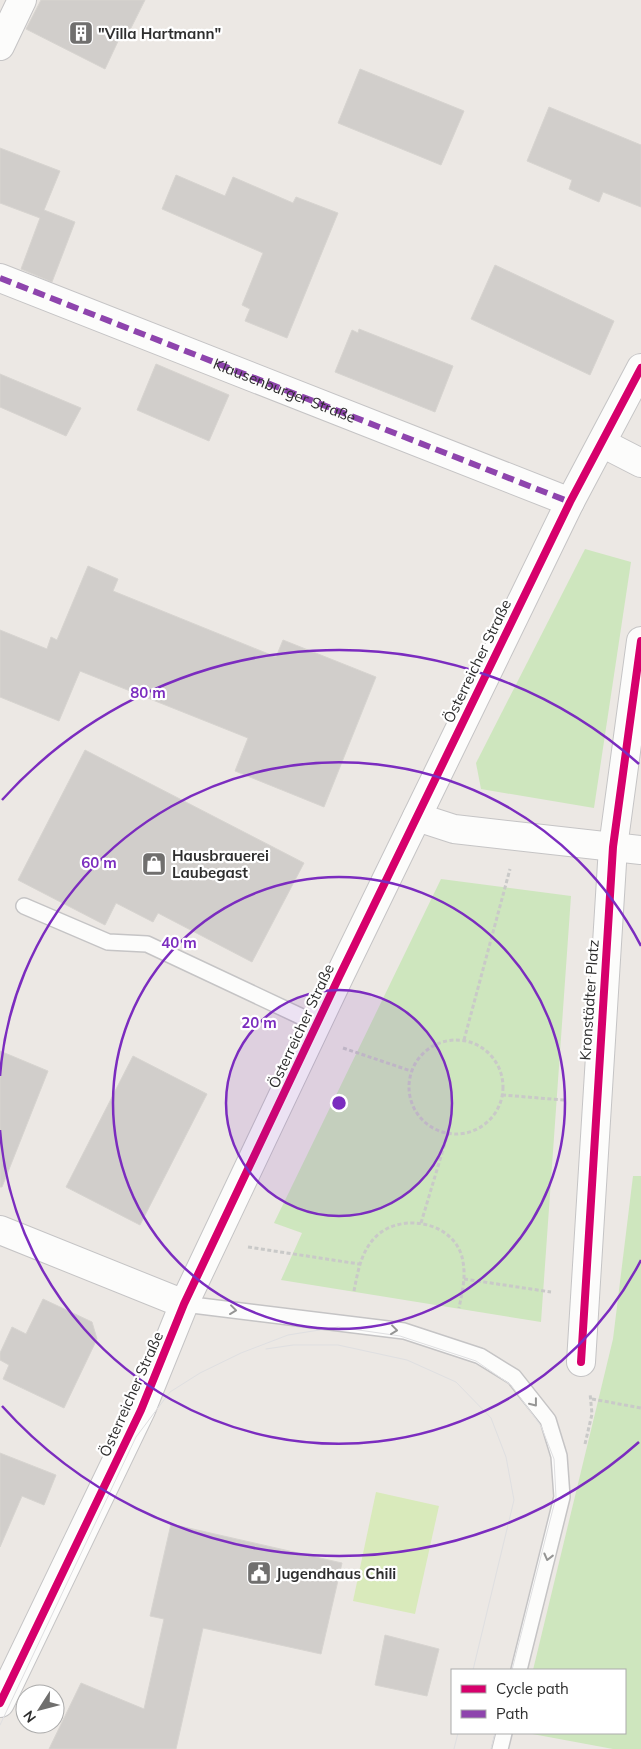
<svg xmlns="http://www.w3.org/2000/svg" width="641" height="1749" font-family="Mulish,sans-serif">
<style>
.green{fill:#cee6be}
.pitch{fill:#d9eabb}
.building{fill:#d1cecb;stroke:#d7d4d0}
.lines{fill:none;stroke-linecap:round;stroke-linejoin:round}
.service-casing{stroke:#c5c4c5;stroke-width:18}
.minor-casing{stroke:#c5c4c5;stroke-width:30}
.tertiary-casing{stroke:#c5c4c5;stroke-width:30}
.path{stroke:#c9c9c8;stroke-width:3;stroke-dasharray:4 2.5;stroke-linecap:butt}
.service{stroke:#fcfcfb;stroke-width:15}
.minor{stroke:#fcfcfb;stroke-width:28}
.tertiary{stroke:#fcfcfb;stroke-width:28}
.tram{stroke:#dfdfe1;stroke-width:1}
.quiet{stroke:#8e44ad;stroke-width:6;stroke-dasharray:12 6;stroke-linecap:butt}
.cycleway-casing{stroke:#fff;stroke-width:11}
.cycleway{stroke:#d6006c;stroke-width:8}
.oneway{stroke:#959594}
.ring{fill:none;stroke:#7b2cbf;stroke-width:2.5}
.labels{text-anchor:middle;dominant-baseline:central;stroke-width:4.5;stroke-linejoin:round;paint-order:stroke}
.poi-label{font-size:15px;font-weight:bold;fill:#2e2e2e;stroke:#fff;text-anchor:start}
.street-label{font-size:15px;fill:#2e2e2e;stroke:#fff}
.centre{fill:#7b2cbf;stroke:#fff;stroke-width:2.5}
.ring-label{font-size:15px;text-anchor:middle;font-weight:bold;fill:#7b2cbf;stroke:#fff;stroke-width:4.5;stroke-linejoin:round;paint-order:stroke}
</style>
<rect width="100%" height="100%" fill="#ece8e4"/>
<g class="green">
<polygon points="585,549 631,562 594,808 481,789 476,763"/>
<polygon points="441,879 571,896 541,1322 281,1280 302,1233 274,1223"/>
<polygon points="633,1176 641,1176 641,1749 613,1749 527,1733 625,1733 625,1670 533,1670 613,1339"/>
</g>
<polygon class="pitch" points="376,1492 439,1506 415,1614 353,1601"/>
<g class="building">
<polygon points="41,0 145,0 125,40 120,37 105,69 26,29"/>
<polygon points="360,69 464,111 441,165 338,123"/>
<polygon points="549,107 641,145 641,207 603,192 599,202 569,189 572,180 527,161"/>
<polygon points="0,148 60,171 44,210 75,222 52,282 21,269 40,218 0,203"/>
<polygon points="176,175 225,196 233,177 293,203 296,197 338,213 287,338 245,321 250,309 242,305 263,253 162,209"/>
<polygon points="495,265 614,321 590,375 471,319"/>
<polygon points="359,329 453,366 435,412 335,372 352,330 358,333"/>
<polygon points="156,364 229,395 209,441 137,410"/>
<polygon points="0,374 81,408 66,436 0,407"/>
<polygon points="88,566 118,579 113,591 276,657 283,640 376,677 324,807 235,771 248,738 80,671 59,721 0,697 0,630 47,649 51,637 57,640"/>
<polygon points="85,750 304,863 252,962 158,913 153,922 116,903 105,925 18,880"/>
<polygon points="0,1051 48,1071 2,1187 0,1187"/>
<polygon points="133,1056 207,1094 140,1225 66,1187"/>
<polygon points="43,1299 92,1322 97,1339 64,1408 3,1379 9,1365 0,1360 0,1353 12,1327 26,1334"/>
<polygon points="0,1453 56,1475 44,1505 22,1496 0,1547"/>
<polygon points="171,1524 342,1563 321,1654 203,1628 176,1749 49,1749 81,1683 144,1709 164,1619 150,1616"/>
<polygon points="385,1635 439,1649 427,1696 375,1685"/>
</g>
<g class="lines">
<defs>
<g id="service">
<polyline points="24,906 108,942 147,944 317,1024"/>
<polyline points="184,1304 404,1331 480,1356 514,1377 548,1420 559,1456 562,1497 519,1670"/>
<polyline points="500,1749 504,1733"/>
</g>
<g id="minor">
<polyline points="0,46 22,0"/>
<polyline points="0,278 570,502"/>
<polyline points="602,443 641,463"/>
<polyline points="417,817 454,829 641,850"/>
<polyline points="0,1230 184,1304"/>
<polyline points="581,1362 613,847 641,641"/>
</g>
<polyline id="tertiary" points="0,1703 141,1410 184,1304 339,977 570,502 641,368"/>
</defs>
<use href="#service" class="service-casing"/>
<use href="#minor" class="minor-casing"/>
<use href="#tertiary" class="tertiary-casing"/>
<g class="path">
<circle cx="456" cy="1087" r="47"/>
<polyline points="464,1040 510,869"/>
<polyline points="343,1048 411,1071"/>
<polyline points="502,1095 564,1100"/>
<polyline points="421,1223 448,1133"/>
<polyline points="248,1247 359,1264"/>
<polyline points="464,1279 551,1292"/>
<path d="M 354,1291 C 358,1270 362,1247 380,1233 C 408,1212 458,1225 463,1262 C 466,1277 462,1293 459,1308"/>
<polyline points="592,1399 641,1408"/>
<polyline points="585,1444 592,1414 590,1393"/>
</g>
<use href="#service" class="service"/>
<use href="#minor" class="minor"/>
<use href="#tertiary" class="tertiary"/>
<g class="tram">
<polyline points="266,1349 293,1345 338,1345 407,1360 456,1382 491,1418 506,1457 514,1500 473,1670"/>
<polyline points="0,1725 136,1437 170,1392 200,1373 241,1353 288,1335 338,1327 400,1336 476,1361 511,1385 541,1426 554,1459 556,1497 512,1670"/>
<polyline points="454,1749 458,1733"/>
<polyline points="491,1749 495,1733"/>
</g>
<path class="quiet" id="s1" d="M 0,278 L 570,502"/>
<defs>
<g id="cycleway">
<polyline points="581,1362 613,847 641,641"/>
<polyline points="0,1703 141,1410 184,1304 339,977 570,502 641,368"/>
</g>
</defs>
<use href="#cycleway" class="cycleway-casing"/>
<use href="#cycleway" class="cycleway"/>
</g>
<defs><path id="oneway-chevron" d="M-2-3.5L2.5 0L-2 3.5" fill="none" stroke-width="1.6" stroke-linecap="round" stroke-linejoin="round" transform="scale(1.25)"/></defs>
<g class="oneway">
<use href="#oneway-chevron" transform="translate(233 1310) rotate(7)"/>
<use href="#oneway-chevron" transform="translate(394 1330) rotate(7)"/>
<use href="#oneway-chevron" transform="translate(534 1403) rotate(52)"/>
<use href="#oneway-chevron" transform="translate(548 1557) rotate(104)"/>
</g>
<circle cx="339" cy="1103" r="113" fill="#7b2cbf" fill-opacity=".12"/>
<g class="ring">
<circle cx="339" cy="1103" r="113"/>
<circle cx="339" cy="1103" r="226"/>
<path d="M641 1260A340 340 0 0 1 0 1130M0 1076A340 340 0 0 1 641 946"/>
<path d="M639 1442A453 453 0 0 1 2 1406M2 800A453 453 0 0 1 639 764"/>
</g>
<defs>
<symbol id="building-square" viewBox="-11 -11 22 22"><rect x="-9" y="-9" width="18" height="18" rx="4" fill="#706f6e" stroke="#fff"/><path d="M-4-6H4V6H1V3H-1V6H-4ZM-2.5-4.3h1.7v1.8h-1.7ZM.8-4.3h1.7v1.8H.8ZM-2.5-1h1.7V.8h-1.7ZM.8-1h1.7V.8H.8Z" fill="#fff"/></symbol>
<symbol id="shop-square" viewBox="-11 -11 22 22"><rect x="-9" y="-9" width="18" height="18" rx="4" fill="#706f6e" stroke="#fff"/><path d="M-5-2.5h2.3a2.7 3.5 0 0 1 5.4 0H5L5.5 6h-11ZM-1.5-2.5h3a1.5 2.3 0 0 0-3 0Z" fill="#fff"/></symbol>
<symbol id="civic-square" viewBox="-11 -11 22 22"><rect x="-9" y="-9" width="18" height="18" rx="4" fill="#706f6e" stroke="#fff"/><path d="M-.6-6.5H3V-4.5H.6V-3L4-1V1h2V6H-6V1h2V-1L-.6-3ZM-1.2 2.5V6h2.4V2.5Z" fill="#fff"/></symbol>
</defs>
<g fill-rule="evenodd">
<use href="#building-square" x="67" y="19" width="28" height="28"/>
<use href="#shop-square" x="140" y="850" width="28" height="28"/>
<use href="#civic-square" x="245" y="1559" width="28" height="28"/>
</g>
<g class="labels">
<g class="poi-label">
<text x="98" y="33">"Villa Hartmann"</text>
<text x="172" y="855">Hausbrauerei<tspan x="172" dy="17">Laubegast</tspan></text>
<text x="276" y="1573">Jugendhaus Chili</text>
</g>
<g class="street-label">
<text stroke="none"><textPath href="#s1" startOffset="306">Klausenburger Straße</textPath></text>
<text transform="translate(477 661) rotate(-64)">Österreicher Straße</text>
<text transform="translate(589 1000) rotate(-86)">Kronstädter Platz</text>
<text transform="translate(301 1026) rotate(-65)">Österreicher Straße</text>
<text transform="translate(131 1394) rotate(-66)">Österreicher Straße</text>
</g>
</g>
<circle cx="339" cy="1103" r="8" class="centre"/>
<g class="ring-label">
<text x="148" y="698">80 m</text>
<text x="99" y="868">60 m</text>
<text x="179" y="948">40 m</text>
<text x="259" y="1028">20 m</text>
</g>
<rect x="451" y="1669" width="175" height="65" fill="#ffffff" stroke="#ababab"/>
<rect x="461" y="1685" width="25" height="8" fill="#d6006c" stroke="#ababab"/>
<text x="496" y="1694" font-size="15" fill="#2e2e2e">Cycle path</text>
<rect x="461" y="1710" width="25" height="8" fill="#8e44ad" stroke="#ababab"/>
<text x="496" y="1719" font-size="15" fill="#2e2e2e">Path</text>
<g transform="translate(40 1709) rotate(234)"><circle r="24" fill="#ffffff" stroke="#ababab"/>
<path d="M0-4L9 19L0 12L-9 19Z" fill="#706f6e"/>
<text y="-8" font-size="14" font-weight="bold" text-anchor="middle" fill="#2e2e2e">N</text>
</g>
</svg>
